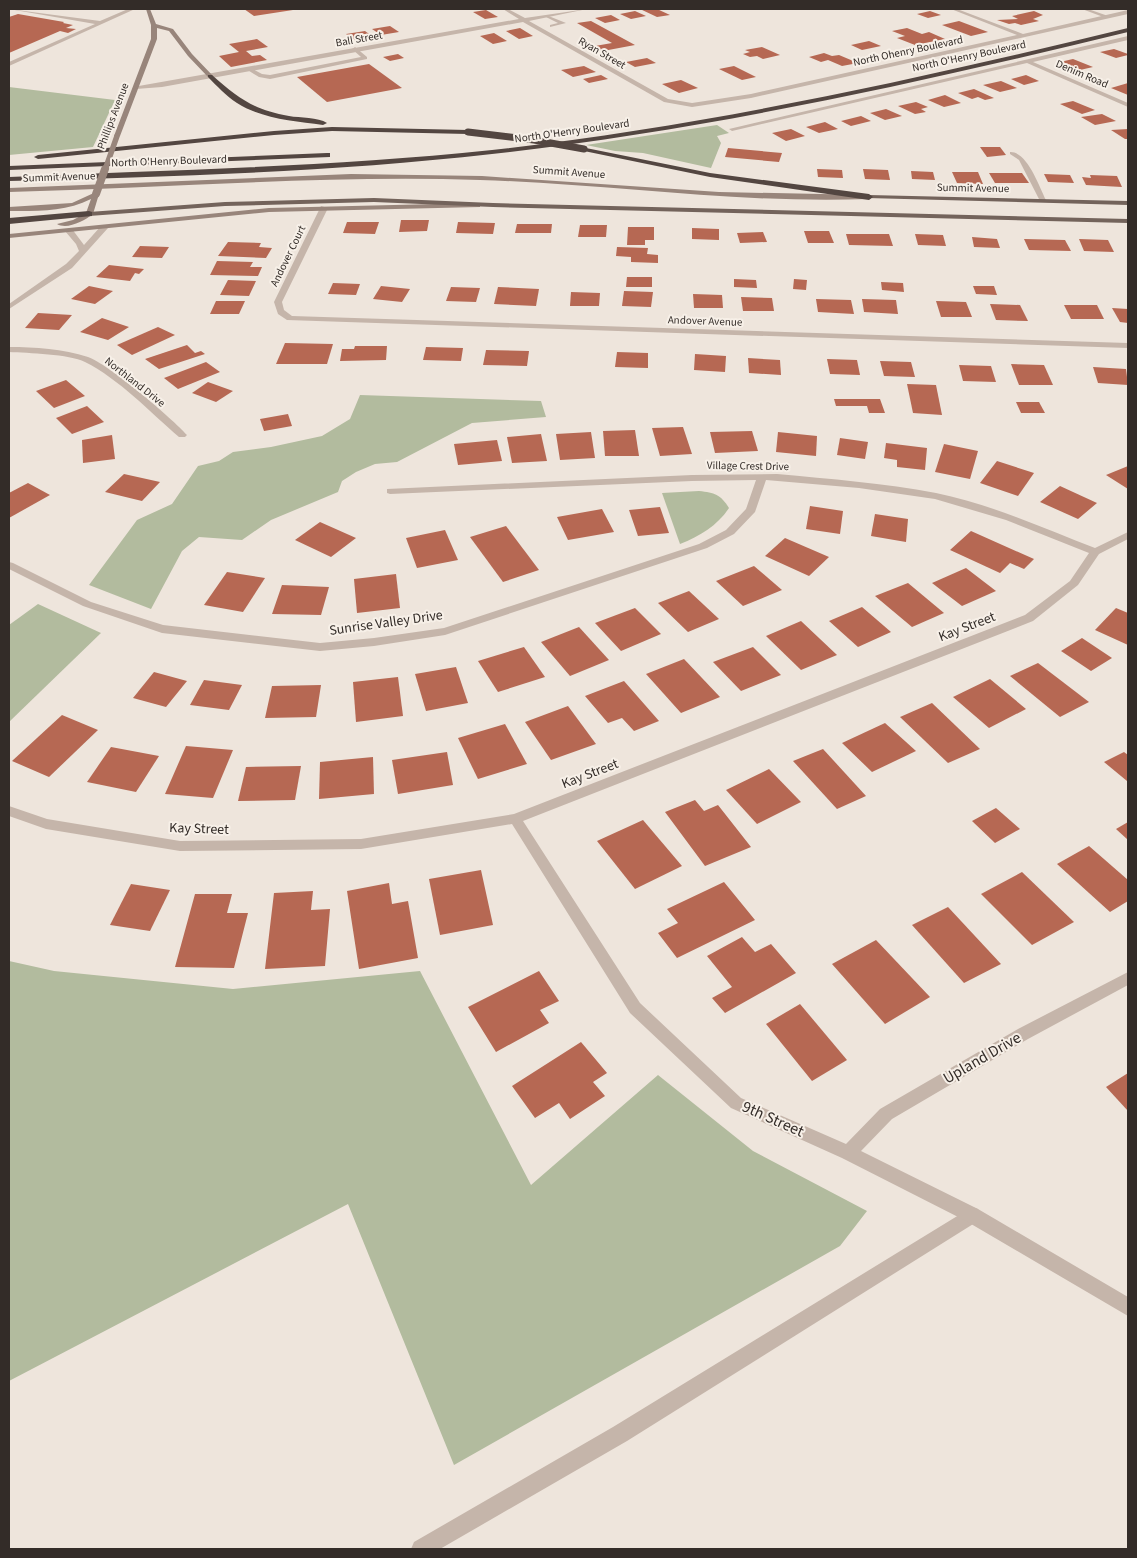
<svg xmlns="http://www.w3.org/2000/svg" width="1137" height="1558" font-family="'Source Sans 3',sans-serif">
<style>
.green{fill:#b2bb9e}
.building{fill:#b66853}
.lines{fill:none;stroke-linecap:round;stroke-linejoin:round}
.lane{fill:#c5b5aa;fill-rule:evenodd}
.street{fill:#c5b5aa;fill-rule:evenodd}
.secondary{fill:#98857b;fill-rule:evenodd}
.primary{fill:#73635b;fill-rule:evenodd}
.highway{fill:#534641;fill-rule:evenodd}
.secondary-bridge-far1{stroke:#98857b;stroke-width:5.5}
.secondary-bridge{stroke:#98857b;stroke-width:8}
.highway-bridge{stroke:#534641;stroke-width:7}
.labels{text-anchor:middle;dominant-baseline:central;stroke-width:4;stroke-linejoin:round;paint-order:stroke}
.far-street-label{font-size:11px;fill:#332c28;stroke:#f7f0e8}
.street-label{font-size:14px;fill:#332c28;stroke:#f7f0e8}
.near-street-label{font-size:16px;fill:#332c28;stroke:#f7f0e8}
</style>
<rect width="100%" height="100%" fill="#eee5dc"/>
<g class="green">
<polygon points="9,87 115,100 93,147 9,155"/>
<polygon points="717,125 729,133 717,136 721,143 711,168 643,153 615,151 586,145"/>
<polygon points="360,395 541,401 546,417 472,423 397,462 375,464 356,472 342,481 338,492 271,520 242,540 199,537 182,551 151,609 89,585 137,520 172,504 198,466 219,461 233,452 271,447 322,436 350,419"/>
<path d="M 699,491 C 715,493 720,494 729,508 C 717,526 700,536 680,544 L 662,493 Z"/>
<polygon points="38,604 101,633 9,722 9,625"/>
<polygon points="9,961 54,971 233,989 420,971 531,1185 658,1075 753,1151 867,1211 840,1246 454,1465 348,1204 9,1381"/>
</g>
<g class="building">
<polygon points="244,9 293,9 293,10 254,16"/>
<polygon points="640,9 657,9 670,15 657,17"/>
<polygon points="486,10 498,17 485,19 473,12"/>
<polygon points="635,11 646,16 631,19 620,14"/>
<polygon points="930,11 941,15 928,18 917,14"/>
<polygon points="1034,11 1043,15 1033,19 1039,21 1021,25 1015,23 1009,24 997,20 1018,19 1012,16"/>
<polygon points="18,14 64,22 63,23 73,25 66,28 76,29 68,33 60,31 9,53 9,17"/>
<polygon points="611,15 620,20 605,23 595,18"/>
<polygon points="591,21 635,45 603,51 595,46 612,43 577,23"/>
<polygon points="959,21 988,32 971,36 942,25"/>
<polygon points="390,26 399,32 381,35 372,29"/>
<polygon points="520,28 533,36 519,39 506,31"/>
<polygon points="907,28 922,34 929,32 945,39 915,45 897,38 905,36 892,31"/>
<polygon points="365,31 373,37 355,40 346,34"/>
<polygon points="494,33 507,41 493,44 480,36"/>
<polygon points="257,39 268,47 246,51 252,56 260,55 267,60 231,67 219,56 239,52 229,44"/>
<polygon points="869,41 881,46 862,50 851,45"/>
<polygon points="762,47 780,55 763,59 757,56 750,57 743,54 750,52 745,50"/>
<polygon points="1114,49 1128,54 1128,55 1116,58 1100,52"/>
<polygon points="824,53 832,56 839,55 858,63 842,66 828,60 821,62 809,57"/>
<polygon points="398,54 404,58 390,61 383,57"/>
<polygon points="647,58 656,63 635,67 626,62"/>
<polygon points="1073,59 1093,67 1080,70 1060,62"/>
<polygon points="369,64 402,88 327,102 297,77"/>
<polygon points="584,66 596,72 573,77 561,70"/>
<polygon points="734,66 756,77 742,80 719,69"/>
<polygon points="601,75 608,79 589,83 583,79"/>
<polygon points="1026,75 1039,81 1024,85 1011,79"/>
<polygon points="681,80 698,88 679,93 662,84"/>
<polygon points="1001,81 1017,88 1000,92 983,85"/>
<polygon points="1128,83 1128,95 1111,88"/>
<polygon points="974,89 994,98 985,100 978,97 972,99 958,93"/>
<polygon points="945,95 961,103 944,107 928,100"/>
<polygon points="1073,101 1095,110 1082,114 1060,104"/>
<polygon points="916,102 928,107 921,109 926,112 915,114 898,106"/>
<polygon points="886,109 902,116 885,120 870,113"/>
<polygon points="1102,114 1116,121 1095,125 1081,117"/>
<polygon points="861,116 871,121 851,126 841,121"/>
<polygon points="825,122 838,129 819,133 806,127"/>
<polygon points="791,129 805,136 786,141 772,133"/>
<polygon points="1128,129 1128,139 1125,139 1111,130"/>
<polygon points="980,147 1000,147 1006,155 987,157"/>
<polygon points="728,148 782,153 779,162 725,157"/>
<polygon points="817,169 842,170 843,178 818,177"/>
<polygon points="863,169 888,170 890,180 865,179"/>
<polygon points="911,171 933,172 935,180 912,179"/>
<polygon points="952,172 978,172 983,184 957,183"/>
<polygon points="989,173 1022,173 1029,183 995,183"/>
<polygon points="1044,174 1070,175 1074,183 1048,182"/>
<polygon points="1090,175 1117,176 1122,187 1086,185 1082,177 1091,178"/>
<polygon points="401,220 429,220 427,231 399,232"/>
<polygon points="347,222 379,222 375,234 343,233"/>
<polygon points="458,222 495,223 493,234 456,233"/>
<polygon points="517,224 552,224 551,233 515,233"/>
<polygon points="580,225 607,225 606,237 578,237"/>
<polygon points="628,227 654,227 654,240 645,240 645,245 627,245"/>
<polygon points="692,228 719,229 719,240 692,239"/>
<polygon points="804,231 829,231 834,243 808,243"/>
<polygon points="763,232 767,242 740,243 737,233"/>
<polygon points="846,234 889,234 893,246 849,245"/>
<polygon points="915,234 943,235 946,246 918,245"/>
<polygon points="972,237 997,239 1000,248 974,247"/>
<polygon points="1024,239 1065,240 1071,251 1029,250"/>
<polygon points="1079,239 1108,240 1114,252 1084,251"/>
<polygon points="228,242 261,243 259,247 272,248 266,258 218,256"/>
<polygon points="140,246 169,247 162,258 132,257"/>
<polygon points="617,247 648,248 647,254 658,255 658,263 631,262 631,257 616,256"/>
<polygon points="217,261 253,262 250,267 262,267 258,276 210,275"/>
<polygon points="109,265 144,269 139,274 135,273 130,281 96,277"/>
<polygon points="627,277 652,277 652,287 626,287"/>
<polygon points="734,279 756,280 757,288 734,287"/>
<polygon points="794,279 807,280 806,290 793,289"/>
<polygon points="228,280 256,281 249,296 220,295"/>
<polygon points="881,282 903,283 904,292 882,290"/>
<polygon points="333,283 360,284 356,295 328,294"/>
<polygon points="89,286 113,291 95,304 71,299"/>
<polygon points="381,286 410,289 402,302 373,299"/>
<polygon points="973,286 994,286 997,295 976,294"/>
<polygon points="451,287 480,288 476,302 446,301"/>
<polygon points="498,287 539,289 536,306 494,304"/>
<polygon points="624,291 653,292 651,307 622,306"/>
<polygon points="571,292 600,293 599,306 570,306"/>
<polygon points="693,294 722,295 723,308 694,308"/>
<polygon points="741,297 772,298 774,311 743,311"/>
<polygon points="816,299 851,300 854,314 818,312"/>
<polygon points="862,299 896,300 898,314 864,312"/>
<polygon points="216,301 245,301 239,314 210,314"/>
<polygon points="936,301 966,302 972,317 941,317"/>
<polygon points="990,304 1020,305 1028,321 996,320"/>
<polygon points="1064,305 1097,305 1104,319 1071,319"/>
<polygon points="1112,308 1128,309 1128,323 1120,322"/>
<polygon points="38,313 72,315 59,330 25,328"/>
<polygon points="102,318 129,327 108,340 80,332"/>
<polygon points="158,327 175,335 132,355 117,345"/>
<polygon points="285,343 333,344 327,364 276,364"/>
<polygon points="187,345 195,353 201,351 205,354 159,369 145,359"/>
<polygon points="355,346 387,346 386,360 340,361 342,349 354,349"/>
<polygon points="426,347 463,348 461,361 423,360"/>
<polygon points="486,350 529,351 527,366 483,365"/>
<polygon points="617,352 648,353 648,368 615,367"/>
<polygon points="695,354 726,356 725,372 694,370"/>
<polygon points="748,358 780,360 781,375 749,373"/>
<polygon points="827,359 857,360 860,375 830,374"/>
<polygon points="880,361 911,362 915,377 884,376"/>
<polygon points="206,362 220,372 178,389 164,378"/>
<polygon points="1011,364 1044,365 1053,385 1019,385"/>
<polygon points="959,365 991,366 996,382 963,381"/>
<polygon points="1093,367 1126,369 1128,385 1098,383"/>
<polygon points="66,380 85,396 54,408 36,391"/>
<polygon points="208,382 233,391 216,402 192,393"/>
<polygon points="907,384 936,385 942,415 913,413"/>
<polygon points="834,399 880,399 885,413 869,413 867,406 836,406"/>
<polygon points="1016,402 1039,402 1045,413 1021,413"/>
<polygon points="87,406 104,422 72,434 56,418"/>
<polygon points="288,414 292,426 264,431 260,419"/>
<polygon points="683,427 692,454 660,456 652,428"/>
<polygon points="635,430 639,456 605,456 603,431"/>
<polygon points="752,431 758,451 715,453 710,432"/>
<polygon points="591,432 595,458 560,460 556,434"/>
<polygon points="778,432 817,436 816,456 776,452"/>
<polygon points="541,434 547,461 512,463 507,437"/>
<polygon points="112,435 115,459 83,463 82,440"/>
<polygon points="840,438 868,442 865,459 837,455"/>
<polygon points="497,440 502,461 458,465 454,444"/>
<polygon points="886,443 927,448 925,470 897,467 897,460 884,458"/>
<polygon points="944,444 978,451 970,479 935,472"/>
<polygon points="997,461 1034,473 1018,496 980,483"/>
<polygon points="1128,466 1128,489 1106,475"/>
<polygon points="124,474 160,482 142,501 105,492"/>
<polygon points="28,483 50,495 9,518 9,493"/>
<polygon points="1060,486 1097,503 1078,519 1040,502"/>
<polygon points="810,506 843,511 840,534 806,529"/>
<polygon points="660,507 669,533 638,536 629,510"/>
<polygon points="602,509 614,532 568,540 557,517"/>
<polygon points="875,514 908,519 906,542 871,536"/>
<polygon points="320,522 356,538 331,557 295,540"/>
<polygon points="506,526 539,570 503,582 470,537"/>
<polygon points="445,530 458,560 417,568 406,538"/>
<polygon points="971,531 1034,559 1024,569 1010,563 1000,573 950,550"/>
<polygon points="785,538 829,557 809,576 765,556"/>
<polygon points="754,566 782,590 743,606 716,581"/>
<polygon points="966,568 996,591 962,606 932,583"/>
<polygon points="227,572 265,578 243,612 204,605"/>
<polygon points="396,574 400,608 357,613 354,579"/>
<polygon points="908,583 944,613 912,627 875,596"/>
<polygon points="282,585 329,587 321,615 272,614"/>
<polygon points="689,591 719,619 688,632 658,603"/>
<polygon points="862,607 891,632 858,647 829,621"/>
<polygon points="635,608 661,634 621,651 595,623"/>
<polygon points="1116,608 1128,613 1128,645 1095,630"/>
<polygon points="801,621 837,655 801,670 766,636"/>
<polygon points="579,627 609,660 570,676 541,642"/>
<polygon points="1082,638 1112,658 1091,671 1061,651"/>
<polygon points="524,647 545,677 498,692 478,661"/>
<polygon points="753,647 781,675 741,691 713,662"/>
<polygon points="684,659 720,697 681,713 646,674"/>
<polygon points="1038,663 1089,702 1060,717 1010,676"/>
<polygon points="456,667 468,703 426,711 415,674"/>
<polygon points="154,672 187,681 166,707 133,698"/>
<polygon points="398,677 403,716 356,722 353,682"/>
<polygon points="990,679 1026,709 989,728 953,697"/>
<polygon points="204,680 242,685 229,710 190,705"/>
<polygon points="624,681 659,721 634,731 622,718 608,723 585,696"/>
<polygon points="321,685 316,717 265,718 272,686"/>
<polygon points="932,703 980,749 948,763 900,717"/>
<polygon points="568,706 596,744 551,760 525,722"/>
<polygon points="62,715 98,730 49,777 12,761"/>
<polygon points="885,723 916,751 872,772 842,743"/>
<polygon points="505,724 527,764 478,779 458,738"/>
<polygon points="186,746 233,750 213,798 165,794"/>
<polygon points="111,747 159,756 136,792 87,782"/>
<polygon points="823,749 866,796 837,809 793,761"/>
<polygon points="447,752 453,785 398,794 392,760"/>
<polygon points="1124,752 1128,755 1127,781 1104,762"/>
<polygon points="373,757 374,794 319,799 320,762"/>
<polygon points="301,766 295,800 238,801 246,767"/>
<polygon points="769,769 801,802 757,824 726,790"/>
<polygon points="695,800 704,811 718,805 751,847 705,866 665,812"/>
<polygon points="996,808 1020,829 995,843 972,821"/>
<polygon points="643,820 682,866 635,889 597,841"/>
<polygon points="1128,822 1128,840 1116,829"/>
<polygon points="1089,846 1128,880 1128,901 1110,912 1057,864"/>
<polygon points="481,870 493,925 440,935 429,879"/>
<polygon points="1022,872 1074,922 1032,945 981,894"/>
<polygon points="724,882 755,920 677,958 658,933 678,923 667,909"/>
<polygon points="389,883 392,904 408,901 418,958 359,969 347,891"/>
<polygon points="131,884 170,890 150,931 110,925"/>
<polygon points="313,891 311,910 330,909 325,966 265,969 274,893"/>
<polygon points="195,894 232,894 227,913 248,913 234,968 175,967"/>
<polygon points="948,907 1001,964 964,983 912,925"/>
<polygon points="742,937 755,952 771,944 796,973 725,1013 712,998 732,987 707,956"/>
<polygon points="876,940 930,997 885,1024 832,964"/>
<polygon points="539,971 559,1001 540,1010 549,1023 496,1052 468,1007"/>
<polygon points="800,1004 847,1060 812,1081 766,1024"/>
<polygon points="581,1042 607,1073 593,1082 605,1096 570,1119 559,1103 535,1118 512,1086"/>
<polygon points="1128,1073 1128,1111 1106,1087"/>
</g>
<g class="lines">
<g class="lane">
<polygon points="9,9 100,21 128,9 135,9 9,66 9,62 95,24"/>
<polygon points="1082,9 1088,9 1111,17 1106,18"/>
<polygon points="546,15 566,23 550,27 550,25 558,23 546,17"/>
<polygon points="355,47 367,57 367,59 270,79 259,77 246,69 251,68 262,74 270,75 361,57 352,49"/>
<path d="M 1010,152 C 1027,151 1039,186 1046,200 L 1044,201 L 1040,201 L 1019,160 L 1010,154 Z"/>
<polygon points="972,1207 978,1209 980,1215 978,1221 627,1441 440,1549 411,1549 414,1542 613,1427"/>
</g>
<g class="street">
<polygon points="503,9 508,9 525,18 587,9 529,21 668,99 692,103 751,94 1017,35 951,9 957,9 1023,34 1128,10 1128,14 751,98 692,107 664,102 523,22 162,87 136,89 133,87 519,19"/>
<polygon points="1128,36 1128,40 1033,62 1128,103 1128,107 1027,63 732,131 729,129"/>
<polygon points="321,206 328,208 282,302 284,310 292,316 1128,343 1128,348 287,320 278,314 274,302"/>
<polygon points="101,226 108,228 72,268 9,309 9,304 66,264 79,251 76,244 65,231 66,229 72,229 84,245"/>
<path d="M 9,347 C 35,347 63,349 88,357 C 107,363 173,419 187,435 L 185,437 L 179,437 C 150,412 119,379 85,362 C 69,354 28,353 9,352 Z"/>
<path d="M 777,474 C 830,479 884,483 936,493 C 990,504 1044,528 1095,548 L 1128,532 L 1128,539 L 1099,554 L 1078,585 L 1033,621 L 523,821 L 640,1003 L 741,1098 L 846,1144 L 880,1109 L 1018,1029 L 1128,972 L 1128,985 L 1028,1039 L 892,1119 L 861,1151 L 978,1209 L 1128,1297 L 1128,1316 L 966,1221 L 842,1158 L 731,1108 L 630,1013 L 512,824 L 361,849 L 180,851 L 46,829 L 9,816 L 9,806 L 47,819 L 180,841 L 361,839 L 514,814 L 1025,615 L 1070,581 L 1089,553 L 1006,520 L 935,499 L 859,488 L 766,480 L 755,512 L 734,534 L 707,548 L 445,635 L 374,646 L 320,651 L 162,633 L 83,606 L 9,569 L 9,562 L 13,563 L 91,602 L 163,625 L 320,643 L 374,638 L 444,628 L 699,544 L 726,530 L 746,509 L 756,480 L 692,481 L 390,494 L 387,493 L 387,489 L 692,475 Z"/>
</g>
<g class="secondary">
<polygon points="146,9 150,9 156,24 173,29 192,54 213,76 208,77 188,56 169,31 157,28 157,39 120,136 117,138 114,136 151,39 151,25"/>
<path d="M 351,174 L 482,176 L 719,192 L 869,195 L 873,197 L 869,199 C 739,204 610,184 480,180 C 323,175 166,188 9,192 L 9,188 Z"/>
<path d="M 96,192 L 99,194 L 93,214 C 84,221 67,230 57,224 L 73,220 L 86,213 L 91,199 C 65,212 37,211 9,211 L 9,207 L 72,203 Z"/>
<polygon points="477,203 480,203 480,207 269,212 9,238 9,234 269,208"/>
</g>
<g class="primary">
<polygon points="869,195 1128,201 1128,205 867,198 865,197"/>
<polygon points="374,198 493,203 1128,219 1128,223 493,207 374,202 225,206 89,216 85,214 89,212 225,202"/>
</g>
<g class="highway">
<path d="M 1128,28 L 1128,32 C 918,83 707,130 492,154 C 332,172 170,177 9,181 L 9,177 C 170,170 331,167 492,150 C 707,126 918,79 1128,28 Z"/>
<path d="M 208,75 L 212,75 C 238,98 254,110 289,116 C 300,118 318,117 327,123 L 323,125 C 294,121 262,119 237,103 C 226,96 217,86 208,77 Z"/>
<polygon points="332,127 468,130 472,132 468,134 332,131 274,135 38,159 34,157 38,155 274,131"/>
<polygon points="581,147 710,173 869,194 873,197 869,200 710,177 584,151 580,149"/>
<polygon points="327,153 330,153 330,157 9,170 9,166"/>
<polygon points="89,211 92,212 92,216 9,224 9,218"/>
</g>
<polyline class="secondary-bridge-far1" points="105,170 117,136"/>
<polyline class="secondary-bridge" points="96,194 105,169"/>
<polyline class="highway-bridge" points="468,132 534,140 584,149"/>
</g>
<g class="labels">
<g class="far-street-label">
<text transform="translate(359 39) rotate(-10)">Ball Street</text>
<text transform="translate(908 51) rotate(-12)">North Ohenry Boulevard</text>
<text transform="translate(602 53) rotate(30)">Ryan Street</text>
<text transform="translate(969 56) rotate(-12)">North O'Henry Boulevard</text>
<text transform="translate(1082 74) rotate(23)">Denim Road</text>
<text transform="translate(113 116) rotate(-69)">Phillips Avenue</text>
<text transform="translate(572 131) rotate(-8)">North O'Henry Boulevard</text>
<text transform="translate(169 161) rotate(-2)">North O'Henry Boulevard</text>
<text transform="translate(569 172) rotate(4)">Summit Avenue</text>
<text transform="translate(59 177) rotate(-2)">Summit Avenue</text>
<text transform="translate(973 188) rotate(1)">Summit Avenue</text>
<text transform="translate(288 256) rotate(-64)">Andover Court</text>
<text transform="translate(705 321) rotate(2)">Andover Avenue</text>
<text transform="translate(135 382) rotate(38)">Northland Drive</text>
<text transform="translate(748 466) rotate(1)">Village Crest Drive</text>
</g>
<g class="street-label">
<text transform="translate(386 623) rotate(-8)">Sunrise Valley Drive</text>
<text transform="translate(967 627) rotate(-21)">Kay Street</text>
<text transform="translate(590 774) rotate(-21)">Kay Street</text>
<text transform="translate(199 829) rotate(2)">Kay Street</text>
</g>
<g class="near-street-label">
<text transform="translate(982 1058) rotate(-30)">Upland Drive</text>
<text transform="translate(773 1119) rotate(24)">9th Street</text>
</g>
</g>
<rect width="1137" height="1558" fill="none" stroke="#332c28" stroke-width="20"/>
</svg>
